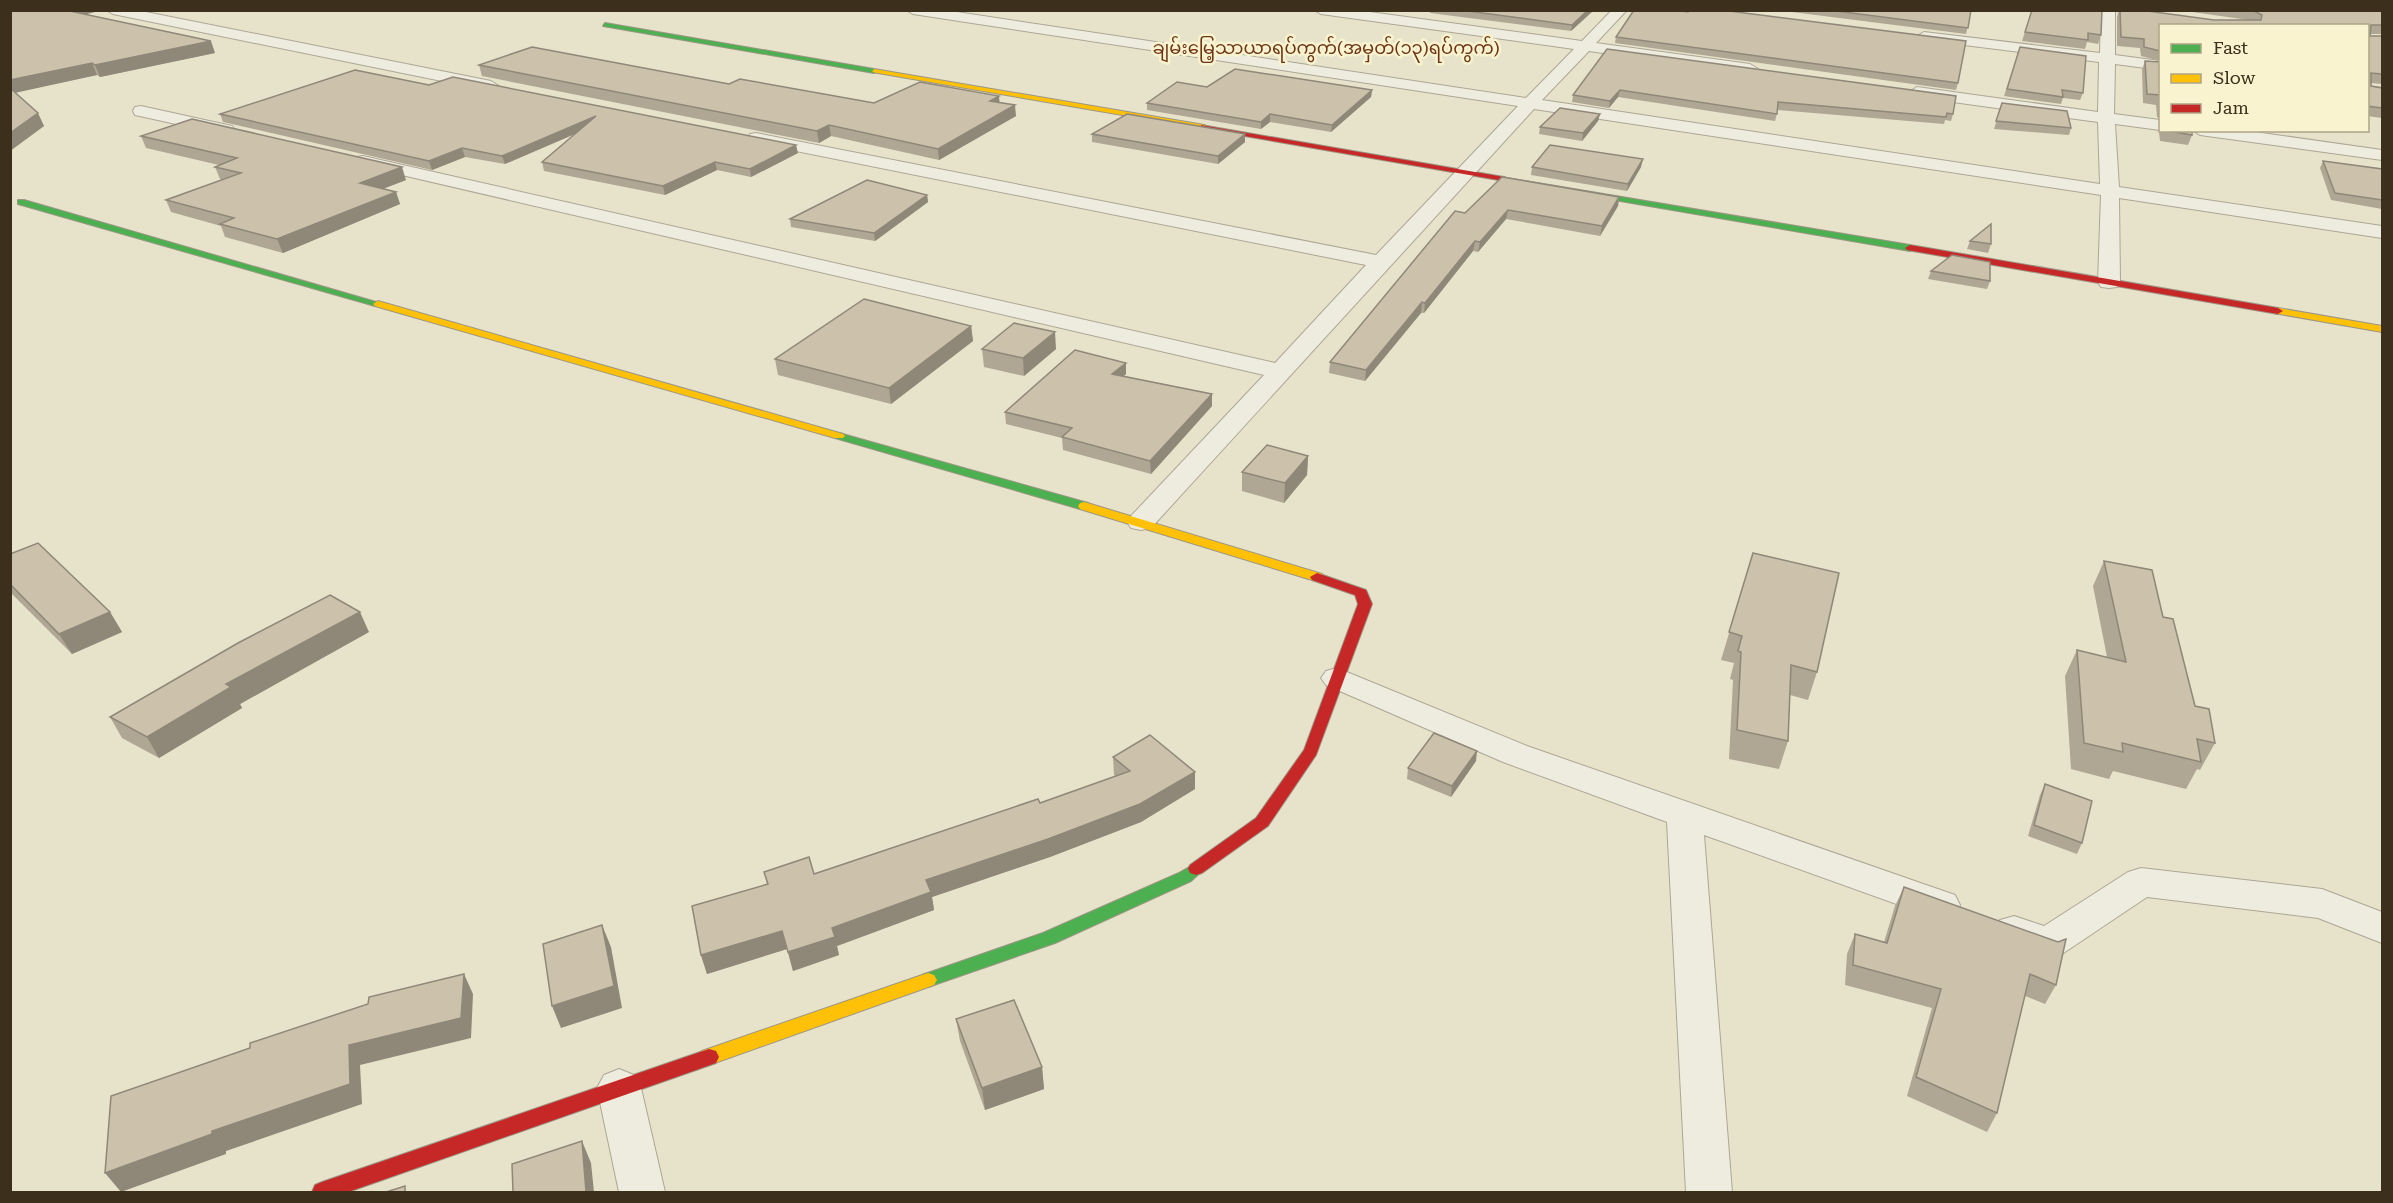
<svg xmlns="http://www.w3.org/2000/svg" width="2393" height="1203" font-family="'Roboto Serif','Noto Sans Myanmar',serif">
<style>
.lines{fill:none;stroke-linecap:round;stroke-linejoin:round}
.street-casing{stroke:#aca695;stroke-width:2}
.fast-casing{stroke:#9c9684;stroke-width:2}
.slow-casing{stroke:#9c9684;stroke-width:2}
.jam-casing{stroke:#9c9684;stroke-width:2}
.street{fill:#eeecde;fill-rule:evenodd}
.fast{fill:#4caf50;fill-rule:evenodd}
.slow{fill:#ffc107;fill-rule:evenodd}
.jam{fill:#c62828;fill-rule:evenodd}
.wall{fill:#afa693}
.shaded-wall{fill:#8f8778}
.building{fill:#ccc1ab;stroke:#8f8778;stroke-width:1.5}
.labels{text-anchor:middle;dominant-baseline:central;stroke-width:5;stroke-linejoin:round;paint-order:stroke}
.far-quarter-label{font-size:18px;fill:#6e3415;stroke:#f9f3cf}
</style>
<rect width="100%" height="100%" fill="#e7e3cb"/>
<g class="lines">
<defs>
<g id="street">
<polygon points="106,10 136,10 491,81 499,86 491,91 113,14"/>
<polygon points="906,10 944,10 1526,98 1574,49 1321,14 1314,10 1355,10 1582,41 1612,10 1627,10 1596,43 1750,64 1758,69 1750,74 1589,51 1542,100 2100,184 2098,122 1917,97 1909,92 1917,87 2098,112 2099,62 1924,40 1917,36 1924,32 2100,53 2101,10 2115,10 2115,55 2160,61 2160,70 2115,64 2114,114 2160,120 2160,130 2115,124 2119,187 2382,226 2382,238 2119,198 2120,282 2117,287 2109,288 2101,287 2098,282 2101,195 1534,109 1151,528 1141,530 1131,528 1127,522 1131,516 1264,375 363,166 357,165 354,161 357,157 363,156 1275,363 1366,265 756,143 750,142 747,138 750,134 756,133 1376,255 1518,106 913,14"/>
<polygon points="141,106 232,126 235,130 232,134 226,135 135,115 133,111 135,107"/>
<polygon points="2192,130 2241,130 2382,150 2382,160 2200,135"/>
<polygon points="1337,668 1527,746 1955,895 1960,905 1955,915 1941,920 1704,835 1732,1192 1686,1192 1667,822 1503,762 1326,685 1321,678 1326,671"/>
<polygon points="2141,868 2322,889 2382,912 2382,943 2318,918 2147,897 2062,954 2048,959 2000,942 1995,931 2000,920 2014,916 2044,926 2128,872"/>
<polygon points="619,1069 634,1075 641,1088 665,1192 619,1192 597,1088 604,1075"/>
</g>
<g id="fast">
<polygon points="605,23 874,69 877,71 874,73 603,26"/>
<polygon points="1501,177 1910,245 1915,248 1910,251 1504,181 1501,181"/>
<polygon points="18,200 24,200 383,304 375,306 18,204"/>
<polygon points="839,433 1088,503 1090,506 1088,509 1080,509 835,438 835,434"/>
<polygon points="1196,863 1202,865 1204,869 1191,881 1055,943 928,987 922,985 919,980 922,975 1043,933 1179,873"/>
</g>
<g id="slow">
<polygon points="874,69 1204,125 1208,127 1204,129 872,72"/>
<polygon points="378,301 843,434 845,436 843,438 835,438 375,306 373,304"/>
<polygon points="2278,308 2382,326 2382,332 2274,313 2274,309"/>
<polygon points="1084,502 1322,574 1324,577 1317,581 1312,580 1080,509 1078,506 1080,503"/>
<polygon points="928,973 934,975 937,980 934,985 709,1065 702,1063 699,1057 702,1051"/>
</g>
<g id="jam">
<polygon points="1201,125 1504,177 1508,179 1504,181 1204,129 1201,129"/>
<polygon points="1910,245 2278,308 2283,311 2278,314 1907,250 1905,248"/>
<polygon points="1317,573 1366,590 1372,604 1316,755 1268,826 1202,873 1196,875 1190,873 1188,869 1190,865 1256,818 1304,750 1358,604 1355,595 1312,580 1310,577"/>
<polygon points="709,1049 716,1051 719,1057 716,1063 348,1192 312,1192 315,1185 322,1182"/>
</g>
</defs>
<use href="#street" class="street-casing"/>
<use href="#fast" class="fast-casing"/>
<use href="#slow" class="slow-casing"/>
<use href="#jam" class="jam-casing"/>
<use href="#street" class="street"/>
<use href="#fast" class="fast"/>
<use href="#slow" class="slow"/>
<use href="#jam" class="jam"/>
</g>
<g class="wall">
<polygon points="10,10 86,15 215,53 100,77 97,75 16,92 44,126 10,151"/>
<polygon points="1430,10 1594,10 1571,31 1430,13"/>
<polygon points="1776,10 1971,10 1966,34"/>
<polygon points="2032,10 2101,35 2098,44 2087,42 2085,49 2022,41"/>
<polygon points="2119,10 2140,10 2214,20 2249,20 2178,10 2382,10 2382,34 2370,34 2370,36 2382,36 2382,84 2371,83 2371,86 2382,87 2382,118 2367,116 2367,26 2160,26 2160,61 2141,56 2140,48 2117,46 2117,17"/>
<polygon points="1688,12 1958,83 1956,90 1615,43 1616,37"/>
<polygon points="2020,47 2083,93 2080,100 2063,98 2061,104 2004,96"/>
<polygon points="1607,49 1953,114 1951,121 1945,120 1944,124 1778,110 1775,121 1618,97 1609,108 1572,102 1573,95"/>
<polygon points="2145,61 2160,62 2160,119 2157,117 2156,105 2143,103 2142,70"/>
<polygon points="479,65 874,103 1000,102 1016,116 939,160 831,136 819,143 482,76"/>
<polygon points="429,85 798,153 751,177 717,170 665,195 544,171 542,162 575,134 505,164 465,157 432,170 223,122 220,114"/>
<polygon points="1207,87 1372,90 1371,97 1331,132 1270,122 1261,129 1147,110 1147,103"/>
<polygon points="2002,103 2071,128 2069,135 1994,129"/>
<polygon points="1600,114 1598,121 1582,141 1539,134 1540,127"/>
<polygon points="2160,128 2160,130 2192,130 2192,135 2188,145 2160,141 2159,132"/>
<polygon points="1092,134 1245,142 1218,164 1092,142"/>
<polygon points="141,136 406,180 383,189 396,192 400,204 283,253 225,237 221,226 171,212 166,200 222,180 220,179 215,167 219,165 146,148"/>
<polygon points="2323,161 2382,169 2382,209 2331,200 2320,168"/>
<polygon points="1532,167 1641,167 1627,191 1531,175"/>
<polygon points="927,195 928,202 875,241 791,227 790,219"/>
<polygon points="1619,197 1618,206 1600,236 1506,219 1478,252 1473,251 1424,313 1421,313 1365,381 1329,373 1330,362 1465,213"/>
<polygon points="1970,241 1991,244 1988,253 1967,249"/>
<polygon points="1931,271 1990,281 1987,289 1928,279"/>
<polygon points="971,326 973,341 891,404 778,375 775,359"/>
<polygon points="982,349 1056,349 1024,376 984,367"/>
<polygon points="1126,363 1126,374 1124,376 1212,394 1212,406 1151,474 1063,450 1062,438 1006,424 1005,412"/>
<polygon points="1308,456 1307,475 1284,503 1242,491 1242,472"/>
<polygon points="1753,553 1817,672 1808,700 1790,695 1788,741 1779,769 1729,759 1733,680 1730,679 1734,663 1721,660"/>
<polygon points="10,554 110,612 122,632 72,654 10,592"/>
<polygon points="2104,561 2163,617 2195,706 2215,743 2200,770 2197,769 2186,789 2113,771 2109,779 2071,769 2065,676 2077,650 2107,657 2093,586"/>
<polygon points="369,632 240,704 242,708 159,758 122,738 110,717"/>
<polygon points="1113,757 1195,789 1141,822 1050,857 932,897 934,910 837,946 839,955 793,971 787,949 707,974 701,955 767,884 764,872 814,874 1040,803 1116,776 1114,775"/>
<polygon points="1476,761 1451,797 1407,779 1408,768"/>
<polygon points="2045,784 2082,843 2077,854 2028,836 2040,795"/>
<polygon points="1904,887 2056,985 2045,1004 2025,996 1997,1113 1987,1132 1907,1096 1932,1008 1845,985 1847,954 1855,934 1884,942 1895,906"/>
<polygon points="956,1019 1042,1067 1044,1089 985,1110 960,1041"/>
</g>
<g class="shaded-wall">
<polygon points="60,10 103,10 64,20"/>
<polygon points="1588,10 1594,10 1571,31 1572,25"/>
<polygon points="211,41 215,53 100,77 95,65"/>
<polygon points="92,63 97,75 10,94 10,80"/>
<polygon points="1372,90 1371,97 1331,132 1332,125"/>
<polygon points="1620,90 1618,97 1609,108 1610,101"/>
<polygon points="999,96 1000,107 990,101"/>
<polygon points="1015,105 1016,116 939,160 938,149"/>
<polygon points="38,113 44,126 10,151 10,133"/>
<polygon points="1270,114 1270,122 1261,129 1261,122"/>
<polygon points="1600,114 1598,121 1582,141 1583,133"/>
<polygon points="596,116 598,124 505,164 502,156"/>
<polygon points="829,125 831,136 819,143 817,131"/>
<polygon points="1245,134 1245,142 1218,164 1218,156"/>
<polygon points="796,145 798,153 751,177 750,169"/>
<polygon points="462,148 465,157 432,170 429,161"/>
<polygon points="1643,159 1641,167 1627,191 1628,184"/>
<polygon points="715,162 717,170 665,195 663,186"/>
<polygon points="402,167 406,180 364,196 360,183"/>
<polygon points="396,192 400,204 283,253 277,239"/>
<polygon points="927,195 928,202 875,241 874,233"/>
<polygon points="1619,197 1618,206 1600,236 1602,226"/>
<polygon points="1508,210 1506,219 1478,252 1480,242"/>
<polygon points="1475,241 1473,251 1424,313 1425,303"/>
<polygon points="1422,302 1421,313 1365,381 1366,370"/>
<polygon points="971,326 973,341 891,404 889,388"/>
<polygon points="1055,332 1056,349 1024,376 1023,358"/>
<polygon points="1126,363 1126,374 1113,385 1112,374"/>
<polygon points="1212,394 1212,406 1151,474 1150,461"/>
<polygon points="1308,456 1307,475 1284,503 1285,483"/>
<polygon points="110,612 122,632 72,654 59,634"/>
<polygon points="360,612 369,632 240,704 242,708 159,758 147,737 226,684"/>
<polygon points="1477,751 1476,761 1451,797 1452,786"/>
<polygon points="1195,772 1195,789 1141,822 1050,857 932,897 934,910 837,946 839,955 793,971 788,952 832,928 926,880"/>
<polygon points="602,925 611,947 622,1008 561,1028 552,1006"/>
<polygon points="782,931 787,949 707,974 701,955"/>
<polygon points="464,974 473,994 471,1038 360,1065 362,1104 226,1151 226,1154 121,1192 105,1173 212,1131"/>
<polygon points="1042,1067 1044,1089 985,1110 982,1088"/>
<polygon points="582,1141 591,1163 594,1192 586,1192"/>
</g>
<g class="building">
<polygon points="10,10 65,10 211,41 95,65 92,63 10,80"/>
<polygon points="1460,10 1588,10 1572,25"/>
<polygon points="1634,10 1675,10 1688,12 1689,10 1721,10 1966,41 1958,83 1616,37"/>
<polygon points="1828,10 1971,10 1968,28"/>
<polygon points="2032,10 2102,10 2101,35 2088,33 2088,40 2025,32"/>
<polygon points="2120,10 2140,10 2214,20 2261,20 2262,15 2254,11 2248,10 2382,10 2382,25 2371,25 2370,36 2382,36 2382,74 2371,73 2371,86 2382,88 2382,108 2367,106 2367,26 2160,26 2160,51 2144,47 2144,39 2121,37"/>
<polygon points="532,47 729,84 740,79 874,103 920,82 999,96 990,101 1015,105 938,149 829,125 817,131 479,65"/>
<polygon points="2020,47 2086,56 2083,93 2062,90 2063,97 2007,89"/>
<polygon points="1607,49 1956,96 1953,114 1947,113 1946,117 1778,102 1777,114 1620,90 1610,101 1573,95"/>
<polygon points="2145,61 2160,62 2160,103 2160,95 2147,94"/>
<polygon points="1235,69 1372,90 1332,125 1270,114 1261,122 1147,103 1177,82 1207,87"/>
<polygon points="355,70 429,85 453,77 796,145 750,169 715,162 663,186 542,162 596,116 502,156 462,148 429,161 220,114"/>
<polygon points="10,88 38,113 10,133"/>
<polygon points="2002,103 2067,111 2071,128 1996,121"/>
<polygon points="1560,108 1600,114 1583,133 1540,127"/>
<polygon points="1127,114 1245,134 1218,156 1092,134"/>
<polygon points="192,119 402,167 360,183 396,192 277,239 220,224 234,218 166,200 241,173 215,167 237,158 141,136"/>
<polygon points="2164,130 2192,130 2192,135"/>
<polygon points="1550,145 1643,159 1628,184 1532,167"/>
<polygon points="2323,161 2382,169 2382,200 2335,193"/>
<polygon points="1502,177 1619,197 1602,226 1508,210 1480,242 1475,241 1425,303 1422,302 1366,370 1330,362 1455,211 1465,213"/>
<polygon points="867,180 927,195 874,233 790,219"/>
<polygon points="1991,224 1991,244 1970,241"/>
<polygon points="1952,255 1990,262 1990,281 1931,271"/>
<polygon points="864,299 971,326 889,388 775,359"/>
<polygon points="1014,323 1055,332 1023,358 982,349"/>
<polygon points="1075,350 1126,363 1112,374 1212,394 1150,461 1062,437 1072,428 1005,412"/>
<polygon points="1267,445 1308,456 1285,483 1242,472"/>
<polygon points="38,543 110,612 59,634 10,584 10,554"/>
<polygon points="1753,553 1839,573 1817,672 1791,665 1788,741 1737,730 1741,652 1738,651 1742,636 1729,632"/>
<polygon points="2104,561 2152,570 2163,617 2173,619 2195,706 2209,709 2215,743 2197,739 2201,762 2122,743 2123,752 2084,743 2077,650 2126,662"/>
<polygon points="330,595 360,612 226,684 231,687 147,737 110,717 238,643"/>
<polygon points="1434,733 1477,751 1452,786 1408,768"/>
<polygon points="1150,735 1195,772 1140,804 1048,839 926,880 931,892 832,928 835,937 788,952 782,931 701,955 692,906 768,884 764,872 809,857 814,874 1038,799 1040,803 1130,771 1113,757"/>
<polygon points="2045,784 2092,801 2082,843 2034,825"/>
<polygon points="1904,887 2058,942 2066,939 2056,985 2030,974 1997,1113 1916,1077 1941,989 1853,965 1855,934 1887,943"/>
<polygon points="602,925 614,986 552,1006 543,944"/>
<polygon points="464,974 461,1018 349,1045 350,1084 212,1131 212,1134 105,1173 111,1096 250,1048 250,1043 368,1004 369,997"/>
<polygon points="1014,1000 1042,1067 982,1088 956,1019"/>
<polygon points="582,1141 586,1192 513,1192 512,1164"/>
<polygon points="405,1186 405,1192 386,1192"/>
</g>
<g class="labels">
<g class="far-quarter-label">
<text x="1326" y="47">ချမ်းမြေ့သာယာရပ်ကွက်(အမှတ်(၁၃)ရပ်ကွက်)</text>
</g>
</g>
<rect width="2393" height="1203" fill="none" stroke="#3c2f1b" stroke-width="24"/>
<rect x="2159" y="24" width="210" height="108" fill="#f9f3cf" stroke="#ada587" stroke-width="1.5"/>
<rect x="2171" y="44" width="30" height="9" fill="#4caf50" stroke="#ada587" stroke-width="1.5"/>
<text x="2213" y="54" font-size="18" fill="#3c2f1b">Fast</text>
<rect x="2171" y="74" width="30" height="9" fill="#ffc107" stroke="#ada587" stroke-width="1.5"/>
<text x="2213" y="84" font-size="18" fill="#3c2f1b">Slow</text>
<rect x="2171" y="104" width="30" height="9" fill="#c62828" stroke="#ada587" stroke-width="1.5"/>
<text x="2213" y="114" font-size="18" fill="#3c2f1b">Jam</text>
</svg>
